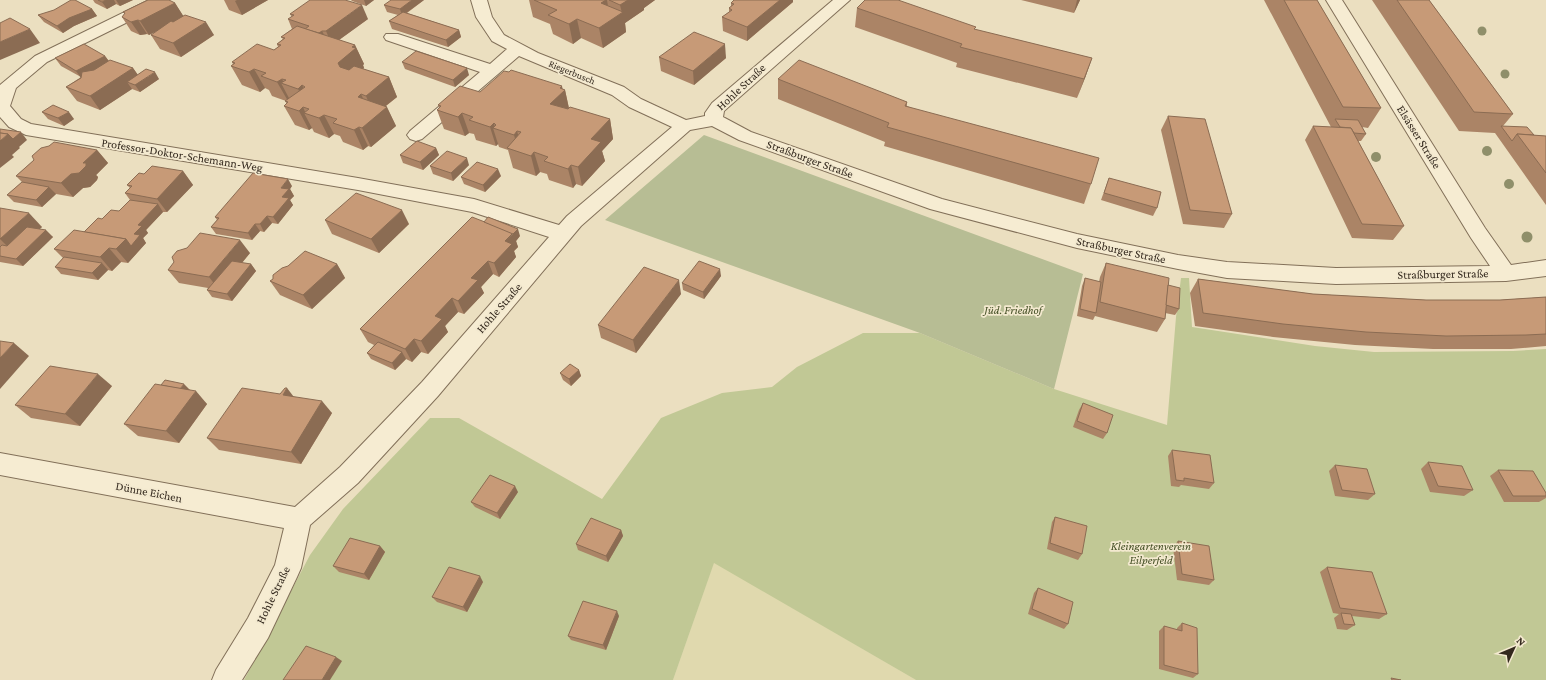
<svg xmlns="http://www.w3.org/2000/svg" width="1546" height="680" font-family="'Crimson Pro',serif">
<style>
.farmland{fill:#e0d9ae}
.green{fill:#c1c895}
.cemetery{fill:#b7bd94}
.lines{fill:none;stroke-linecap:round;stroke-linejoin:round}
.minor-casing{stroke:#827059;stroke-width:2}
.minor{fill:#f6ecd2;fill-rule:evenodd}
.tree{fill:#8f8f6a}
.wall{fill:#ab8466}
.shaded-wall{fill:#8b6c53}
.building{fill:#c79a77;stroke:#8b6c53}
.labels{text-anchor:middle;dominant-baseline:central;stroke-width:3.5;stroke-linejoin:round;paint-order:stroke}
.far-street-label{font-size:10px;fill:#33281d;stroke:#f3e9cf}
.street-label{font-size:12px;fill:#33281d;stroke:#f3e9cf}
.park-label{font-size:12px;font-style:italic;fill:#434e24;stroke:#f3e9cf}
</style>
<rect width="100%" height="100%" fill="#ebdfc0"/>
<polygon class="farmland" points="714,562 916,680 673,680"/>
<polygon class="green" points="1181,278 1189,278 1192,327 1315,346 1374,352 1513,351 1546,349 1546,680 916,680 714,563 673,680 244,680 310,555 343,509 430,418 459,418 602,499 661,418 722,393 772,387 797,367 863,333 920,333 1054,389 1167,425 1176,317"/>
<polygon class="cemetery" points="704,135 1083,274 1054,389 920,333 605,220"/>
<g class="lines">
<defs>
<polygon id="minor" points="149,0 169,0 166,3 47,62 16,88 10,106 21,119 31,124 358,178 474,199 559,225 567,216 672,127 629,107 612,95 519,56 422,139 416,141 410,139 407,135 410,131 480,72 386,40 384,37 386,34 398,34 490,64 507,49 492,41 476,17 471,0 487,0 492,17 504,35 538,53 624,87 641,99 686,120 705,116 705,113 712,103 833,0 850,0 724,111 723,117 751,132 942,199 1077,234 1178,255 1227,262 1336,268 1490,266 1471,238 1326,0 1342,0 1485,228 1511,265 1546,260 1546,276 1506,281 1336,284 1227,278 1178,269 1077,248 930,209 739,140 712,126 690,130 581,226 438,396 358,483 310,525 301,568 297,577 268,638 242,680 212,680 216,670 248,618 275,565 284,528 0,475 0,453 295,507 340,467 422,382 549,237 472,212 358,190 26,135 9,127 0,117 0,85 35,56"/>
</defs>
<use href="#minor" class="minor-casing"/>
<use href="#minor" class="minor"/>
</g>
<g class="tree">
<circle cx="1482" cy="31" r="4.5"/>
<circle cx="1505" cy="74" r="4.5"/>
<circle cx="1487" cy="151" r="5"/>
<circle cx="1376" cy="157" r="5"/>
<circle cx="1509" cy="184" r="5"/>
<circle cx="1527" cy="237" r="5.5"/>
</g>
<g class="wall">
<polygon points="93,0 133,0 120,6 116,4 107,9 95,3"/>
<polygon points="224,0 268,0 242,15 229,10"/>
<polygon points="351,0 374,0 366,6 352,1"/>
<polygon points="424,0 407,13 459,30 461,37 448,47 392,29 389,21 398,15 387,12 384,5"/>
<polygon points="529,0 655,0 644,8 644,10 625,23 626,32 603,48 581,38 573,44 553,34 550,24 533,17"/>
<polygon points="734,0 793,0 793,2 747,41 723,31 722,17 729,12 729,8 731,7 731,3"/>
<polygon points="1021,0 1080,0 1074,13"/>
<polygon points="1264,0 1317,0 1381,108 1368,128 1362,127 1366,134 1361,141 1358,141 1404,226 1393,240 1352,238 1305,140 1313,126 1331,127"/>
<polygon points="1372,0 1429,0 1513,114 1503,126 1534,135 1546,136 1546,205 1495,133 1459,131"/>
<polygon points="175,3 183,16 214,35 181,57 160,49 151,35 161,29 149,35 147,34 140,35 131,31 122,17 125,14 123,12"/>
<polygon points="857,8 976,30 1092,58 1085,78 1077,98 956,67 957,63 855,27"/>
<polygon points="92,9 97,16 74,26 63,33 44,22 38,15"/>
<polygon points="290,14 368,19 339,40 355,45 364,64 363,65 364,68 363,69 389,77 397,97 386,106 396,126 371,147 368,146 363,150 343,142 340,136 334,134 329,138 314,132 312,128 309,130 295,125 284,106 287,104 285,101 286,101 272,96 269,90 265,88 260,92 242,85 231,66 233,64 232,62 274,50 278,47 277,44 283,39 281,37 292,29 288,19 292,17"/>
<polygon points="105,56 109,61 133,68 138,75 159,79 140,92 132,89 100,110 77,101 66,87 81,77 61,66 55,58"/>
<polygon points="659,57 726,58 694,85 661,71"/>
<polygon points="402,62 469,75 455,87 405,69"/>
<polygon points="778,79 907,102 907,106 1091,184 1084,204 884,146 885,142 778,99"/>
<polygon points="563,89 565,90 569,108 610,119 613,139 602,151 605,161 582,186 576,184 573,188 549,180 547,174 540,172 536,176 513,168 508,150 499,147 498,144 496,146 476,140 474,134 469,133 465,136 444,129 437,110 439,108 438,105 480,92"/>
<polygon points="42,112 74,119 64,126 48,119"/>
<polygon points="1168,116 1232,214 1224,228 1183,224 1161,130"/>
<polygon points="436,148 439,155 423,170 403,163 400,155"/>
<polygon points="97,150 108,163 96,175 98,177 97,180 90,187 83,188 73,197 56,194 42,207 14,202 7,195 22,182 16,176 34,160"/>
<polygon points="469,165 453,181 433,174 430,166"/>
<polygon points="183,171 193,185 167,212 163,212 146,230 148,233 143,238 146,243 128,263 121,262 112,271 108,270 98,280 61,274 55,267 63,258 54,249 119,211 130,200 125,193 130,188 127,185 144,174"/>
<polygon points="501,176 485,192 464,184 461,177"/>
<polygon points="1109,178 1157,208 1153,216 1101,200"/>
<polygon points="292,186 290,189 294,196 290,200 293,205 278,224 272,223 264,232 260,231 252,240 216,234 211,227 217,220 215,217"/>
<polygon points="0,208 42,227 39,229 53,237 23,266 0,262"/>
<polygon points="325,220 409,224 379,253 332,234"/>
<polygon points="520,236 516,241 518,247 514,251 516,257 499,277 493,274 481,287 484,293 464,314 458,312 445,326 448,332 428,354 421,352 412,362 406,359 395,370 371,359 367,353 374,345 368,342 360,329"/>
<polygon points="250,253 242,263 251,264 256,271 232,301 212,297 207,290 208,288 179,283 168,270"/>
<polygon points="1106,263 1168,285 1179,309 1175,315 1165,313 1165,319 1157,332 1095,316 1093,320 1077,316 1082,286 1085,278 1099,282 1100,277"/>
<polygon points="337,264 345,278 312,309 280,295 270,281"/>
<polygon points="721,276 704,299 683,290 682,283"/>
<polygon points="1198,279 1313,294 1426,300 1500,300 1546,297 1546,346 1511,349 1433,349 1355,345 1273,337 1195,326 1190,293"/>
<polygon points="681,294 636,353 601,338 598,325"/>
<polygon points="579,370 581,376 571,386 563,380 560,373"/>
<polygon points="112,386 80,426 31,418 15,405"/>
<polygon points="190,390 207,404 179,443 138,436 124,424"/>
<polygon points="293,397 332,413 301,464 219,450 207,438"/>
<polygon points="1083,403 1107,433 1103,439 1073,427 1079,410"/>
<polygon points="1172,450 1214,483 1209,489 1181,485 1179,487 1171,486 1168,456"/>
<polygon points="1428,462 1473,490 1464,496 1430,492 1421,469"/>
<polygon points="1335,465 1375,494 1368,500 1335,496 1329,471"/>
<polygon points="1498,470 1546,493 1546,498 1539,502 1504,502 1490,476"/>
<polygon points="518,492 500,519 475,507 471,502"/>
<polygon points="1055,517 1082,554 1078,560 1047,549 1052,522"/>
<polygon points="621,530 623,536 608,562 578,550 576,544"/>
<polygon points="1178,541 1214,580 1209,585 1177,580 1173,547"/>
<polygon points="380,546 385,552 369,580 339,572 333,566"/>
<polygon points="1327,567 1387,614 1379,619 1352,616 1355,625 1347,630 1337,629 1334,618 1339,614 1333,613 1320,572"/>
<polygon points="483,582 467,612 437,602 432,597"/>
<polygon points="1038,588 1068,624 1064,629 1028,614 1034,593"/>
<polygon points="619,616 606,650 571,640 568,636"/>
<polygon points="1182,623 1198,674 1193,678 1159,669 1159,631 1164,626 1177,630 1177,628"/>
</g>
<g class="shaded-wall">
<polygon points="106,0 114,0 116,4 107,9 102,2"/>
<polygon points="116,0 133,0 120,6"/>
<polygon points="237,0 268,0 242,15 235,1"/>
<polygon points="364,0 374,0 366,6"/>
<polygon points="412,0 424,0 402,16 400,9"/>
<polygon points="606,0 607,0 610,18 601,3"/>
<polygon points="628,0 655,0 644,8 644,10 625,23 626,32 603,48 599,28 622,13 620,5"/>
<polygon points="780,0 793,0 793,2 747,41 747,27"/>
<polygon points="1077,0 1080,0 1074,13"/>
<polygon points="175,3 184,17 149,35 140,21"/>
<polygon points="362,5 368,19 332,45 326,31"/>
<polygon points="92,9 97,16 74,26 63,33 57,26 69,18"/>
<polygon points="577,19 581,38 573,44 569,24"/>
<polygon points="138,20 147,34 140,35 131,22"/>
<polygon points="206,22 214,35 181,57 173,43"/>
<polygon points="30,29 40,43 0,60 0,42"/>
<polygon points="459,30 461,37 448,47 446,40"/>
<polygon points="322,31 329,44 314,36"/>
<polygon points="725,44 726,58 694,85 693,71"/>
<polygon points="355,45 364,64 363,65 364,68 347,82 338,63 352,47"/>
<polygon points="105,56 110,63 81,78 76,71"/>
<polygon points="1092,58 1085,78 1077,98 1084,79"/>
<polygon points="133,68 142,81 155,72 159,79 140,92 135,85 127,82 132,89 100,110 90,96"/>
<polygon points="467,68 469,75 455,87 453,80"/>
<polygon points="254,69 265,88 260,92 249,72"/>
<polygon points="389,77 397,97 374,115 366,96"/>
<polygon points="282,79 285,85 281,83 290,100 288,101 277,82"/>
<polygon points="302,85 312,105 308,108 298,89"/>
<polygon points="562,86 563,91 565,90 569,109 550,104 560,88"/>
<polygon points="361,94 370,114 358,97"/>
<polygon points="303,107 306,114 304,113 312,128 309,130 299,111"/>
<polygon points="387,107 396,126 371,147 362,128"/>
<polygon points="69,112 74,119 64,126 58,118"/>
<polygon points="462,113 469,133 465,136 458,117"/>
<polygon points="324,115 334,134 329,138 319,118"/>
<polygon points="610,119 613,139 602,151 605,161 582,186 578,167 591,139"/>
<polygon points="494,123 495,129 493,128 498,144 496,146 490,127"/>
<polygon points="359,127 368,146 363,150 354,130"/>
<polygon points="517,131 523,151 519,152 514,135"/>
<polygon points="21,132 27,140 19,147 20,148 12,155 14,157 0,168 0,141 8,134"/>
<polygon points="436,148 439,155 423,170 420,162"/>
<polygon points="97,150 108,163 96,175 98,177 97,180 90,187 83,188 73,197 61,183"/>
<polygon points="534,152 540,172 536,176 531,156"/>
<polygon points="467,158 469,165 453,181 451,173"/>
<polygon points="571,165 576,184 573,188 568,169"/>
<polygon points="498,169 501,176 485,192 483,185"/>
<polygon points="183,171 193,185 167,212 157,199"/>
<polygon points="288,179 292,186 290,189 294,196 290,200 293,205 278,224 273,217 282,197 281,188"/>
<polygon points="49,187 56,194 42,207 36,200"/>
<polygon points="158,204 163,212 146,230 148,233 143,238 146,243 128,263 116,249 126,239 134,234 138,225"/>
<polygon points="402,210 409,224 379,253 371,239"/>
<polygon points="29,213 42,227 14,253 0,239"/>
<polygon points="267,216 272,223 264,232 260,224"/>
<polygon points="255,224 260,231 252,240 248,233"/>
<polygon points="518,229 520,236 516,241 518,247 514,251 516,257 499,277 494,263 505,241"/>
<polygon points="46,230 53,237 23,266 16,259"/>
<polygon points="240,240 250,253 219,290 209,277"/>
<polygon points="109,248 121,262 112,271 100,257"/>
<polygon points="488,261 493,274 481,287 484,293 464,314 458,301 471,278"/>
<polygon points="102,263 108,270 98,280 92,273"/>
<polygon points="251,264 256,271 232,301 227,294"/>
<polygon points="337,264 345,278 312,309 303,295"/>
<polygon points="720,269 721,276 704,299 703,292"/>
<polygon points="679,280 681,294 636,353 633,340"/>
<polygon points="452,298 458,312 445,326 448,332 428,354 421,341 435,316"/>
<polygon points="414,339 421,352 412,362 405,349"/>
<polygon points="14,343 29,356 0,389 0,358"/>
<polygon points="402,352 406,359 395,370 392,363"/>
<polygon points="579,370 581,376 571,386 569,379"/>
<polygon points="98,374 112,386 80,426 65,414"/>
<polygon points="184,384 190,390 177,393"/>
<polygon points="287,388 297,401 283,395"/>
<polygon points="196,391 207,404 179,443 166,431"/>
<polygon points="322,401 332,413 301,464 291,452"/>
<polygon points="515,486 518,492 500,519 497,513"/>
<polygon points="621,530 623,536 608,562 606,556"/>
<polygon points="380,546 385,552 369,580 364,574"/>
<polygon points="480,576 483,582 467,612 463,607"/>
<polygon points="617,611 619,616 606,650 603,645"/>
<polygon points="336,657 342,661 330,680 322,680"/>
</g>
<g class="building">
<polygon points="71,0 75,0 92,9 69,18 57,26 38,15 54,10"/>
<polygon points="98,0 106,0 102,2"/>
<polygon points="148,0 169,0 175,3 140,21 138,20 131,22 122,17 125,13 123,12"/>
<polygon points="310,0 345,0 362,5 326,31 322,31 319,33 305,29 309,26 288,19 294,15 290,14"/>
<polygon points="391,0 412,0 400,9 384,5"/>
<polygon points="534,0 606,0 601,3 623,12 599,28 577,19 569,24 548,15 557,10"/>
<polygon points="609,0 628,0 620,5"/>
<polygon points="734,0 780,0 747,27 722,17 732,10 729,8 734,4 731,3"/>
<polygon points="865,0 898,0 976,27 974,29 1092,58 1084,79 960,47 962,44 857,8"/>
<polygon points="1284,0 1317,0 1381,108 1343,107"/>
<polygon points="1397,0 1429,0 1513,114 1474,112"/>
<polygon points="403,12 459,30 446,40 389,21"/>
<polygon points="185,15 206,22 173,43 151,35 171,21 173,22"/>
<polygon points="10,18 30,29 0,42 0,23"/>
<polygon points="297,26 355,45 352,47 356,48 338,63 340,67 349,70 354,66 389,77 366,96 361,94 358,97 387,107 362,128 359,127 354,130 333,123 337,119 324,115 319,118 304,113 309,109 303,107 299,111 284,106 288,102 285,101 305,87 302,85 298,89 281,83 286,80 282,79 277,82 261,76 266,73 254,69 249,72 231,66 235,63 232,62 257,44 274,50 281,45 277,44 285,38 281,37"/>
<polygon points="694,32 725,44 693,71 659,57"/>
<polygon points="84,44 105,56 76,71 55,58"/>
<polygon points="416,51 467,68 453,80 402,62"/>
<polygon points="110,60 133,68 90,96 66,87 81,78 82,72 94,70"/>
<polygon points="799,60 907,102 905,106 1099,158 1091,184 887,127 889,123 778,79"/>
<polygon points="146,69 155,72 135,85 127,82"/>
<polygon points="511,70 562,86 560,88 565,90 550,104 568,109 570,107 610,119 591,139 601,142 578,167 571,165 568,169 544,161 548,157 534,152 531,156 507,148 521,132 517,131 514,135 493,128 496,125 494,123 490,127 469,120 473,117 462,113 458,117 437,110 441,106 438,105 460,86 480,92 504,71 509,72"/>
<polygon points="53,105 69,112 58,118 42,112"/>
<polygon points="1168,116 1205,119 1232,214 1190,210"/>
<polygon points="1335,119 1358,120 1366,134 1354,133 1351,128 1340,127"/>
<polygon points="1313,126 1351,128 1404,226 1362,224"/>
<polygon points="1501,126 1527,127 1534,135 1517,134 1512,141"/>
<polygon points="0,129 21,132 13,139 8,134 0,133"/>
<polygon points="0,133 8,134 0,141"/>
<polygon points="1517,134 1546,136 1546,173"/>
<polygon points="417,141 436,148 420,162 400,155"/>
<polygon points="54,142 97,150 83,163 86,163 86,166 79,173 71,174 61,183 16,176 34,160 32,156 41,148 49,146"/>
<polygon points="447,151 467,158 451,173 430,166"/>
<polygon points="477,162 498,169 483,185 461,177"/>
<polygon points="152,166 183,171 157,199 125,193 132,186 127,185 139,173 144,174"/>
<polygon points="253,173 288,179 281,188 289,189 282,197 289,198 273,217 267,216 260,224 255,224 248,233 211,227 219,218 215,217"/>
<polygon points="1109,178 1161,192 1157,208 1104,193"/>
<polygon points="22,182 49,187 36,200 7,195"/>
<polygon points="356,193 402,210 371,239 325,220"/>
<polygon points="130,200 158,204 138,225 142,226 134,234 140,235 131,246 126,239 84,232 98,218 102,219 111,210 119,211"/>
<polygon points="0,208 29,213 0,239"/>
<polygon points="472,217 513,233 505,241 512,244 494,263 488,261 471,278 478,280 458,301 452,298 435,316 442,319 421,341 414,339 405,349 360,329"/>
<polygon points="488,217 518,229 513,234 484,222"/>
<polygon points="27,227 46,230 16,259 0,256 0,247 2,245 7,246"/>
<polygon points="74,230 126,239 116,249 109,248 100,257 54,249"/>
<polygon points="200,233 240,240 209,277 168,270 174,262 172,257 177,251 187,248"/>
<polygon points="305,251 337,264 303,295 270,281 273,279 273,275 282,268 288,266"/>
<polygon points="64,257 102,263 92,273 55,267"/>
<polygon points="232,261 251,264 227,294 207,290"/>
<polygon points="699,261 720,269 703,292 682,283"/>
<polygon points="1106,263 1169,278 1165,319 1100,302"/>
<polygon points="644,267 679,280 633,340 598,325"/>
<polygon points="1085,278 1101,282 1096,313 1080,309"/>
<polygon points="1198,279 1313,294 1426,300 1500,300 1546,297 1546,334 1526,335 1446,336 1366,332 1283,324 1203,313"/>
<polygon points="1168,285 1180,288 1179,309 1166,305"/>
<polygon points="0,341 14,343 0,358"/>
<polygon points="378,342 402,352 392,363 367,353"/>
<polygon points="570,364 579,370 569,379 560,373"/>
<polygon points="50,366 98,374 65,414 15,405"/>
<polygon points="165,380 184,384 180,389 161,385"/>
<polygon points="155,384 196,391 166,431 124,424"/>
<polygon points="242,388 280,394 285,388 287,388 283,395 322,401 291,452 207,438"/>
<polygon points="1083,403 1113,415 1107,433 1077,421"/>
<polygon points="1172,450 1210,455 1214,483 1184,478 1184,481 1176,480"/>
<polygon points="1428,462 1462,466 1473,490 1438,486"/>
<polygon points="1335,465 1367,469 1375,494 1342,490"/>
<polygon points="1498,470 1533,471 1546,493 1546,496 1513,496"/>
<polygon points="490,475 515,486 497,513 471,502"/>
<polygon points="1055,517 1087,526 1082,554 1050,543"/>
<polygon points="591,518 621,530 606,556 576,544"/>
<polygon points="350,538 380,546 364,574 333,566"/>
<polygon points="1178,541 1209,546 1214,580 1182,574"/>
<polygon points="449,567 480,576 463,607 432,597"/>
<polygon points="1327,567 1372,572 1387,614 1340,608"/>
<polygon points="1038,588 1073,602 1068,624 1032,609"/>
<polygon points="583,601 617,611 603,645 568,636"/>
<polygon points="1341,613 1351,614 1355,625 1344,624"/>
<polygon points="1182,623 1197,628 1198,674 1164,665 1164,626 1182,631"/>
<polygon points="306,646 336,657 322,680 283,680"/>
<polygon points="1391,678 1401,680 1392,680"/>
</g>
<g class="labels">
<g class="far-street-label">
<text transform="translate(572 72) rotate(22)">Riegerbusch</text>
</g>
<g class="street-label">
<text transform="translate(741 87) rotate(-43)">Hohle Straße</text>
<text transform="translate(1419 137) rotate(58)">Elsässer Straße</text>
<text transform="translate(182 155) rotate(9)">Professor-Doktor-Schemann-Weg</text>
<text transform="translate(810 159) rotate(20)">Straßburger Straße</text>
<text transform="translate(1121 250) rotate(12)">Straßburger Straße</text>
<text transform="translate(1443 274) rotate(-1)">Straßburger Straße</text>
<text transform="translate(499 308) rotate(-49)">Hohle Straße</text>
<text transform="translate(149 492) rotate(11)">Dünne Eichen</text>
<text transform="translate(273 595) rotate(-64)">Hohle Straße</text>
</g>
<g class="park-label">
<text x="1013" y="310">Jüd. Friedhof</text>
<text x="1151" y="546">Kleingartenverein<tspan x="1151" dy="14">Eilperfeld</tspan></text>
</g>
</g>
<g transform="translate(1514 648) rotate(46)" stroke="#f3e9cf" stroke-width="3" paint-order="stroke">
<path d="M0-3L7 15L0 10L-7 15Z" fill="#33281d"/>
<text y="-6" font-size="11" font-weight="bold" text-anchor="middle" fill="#33281d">N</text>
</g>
</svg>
